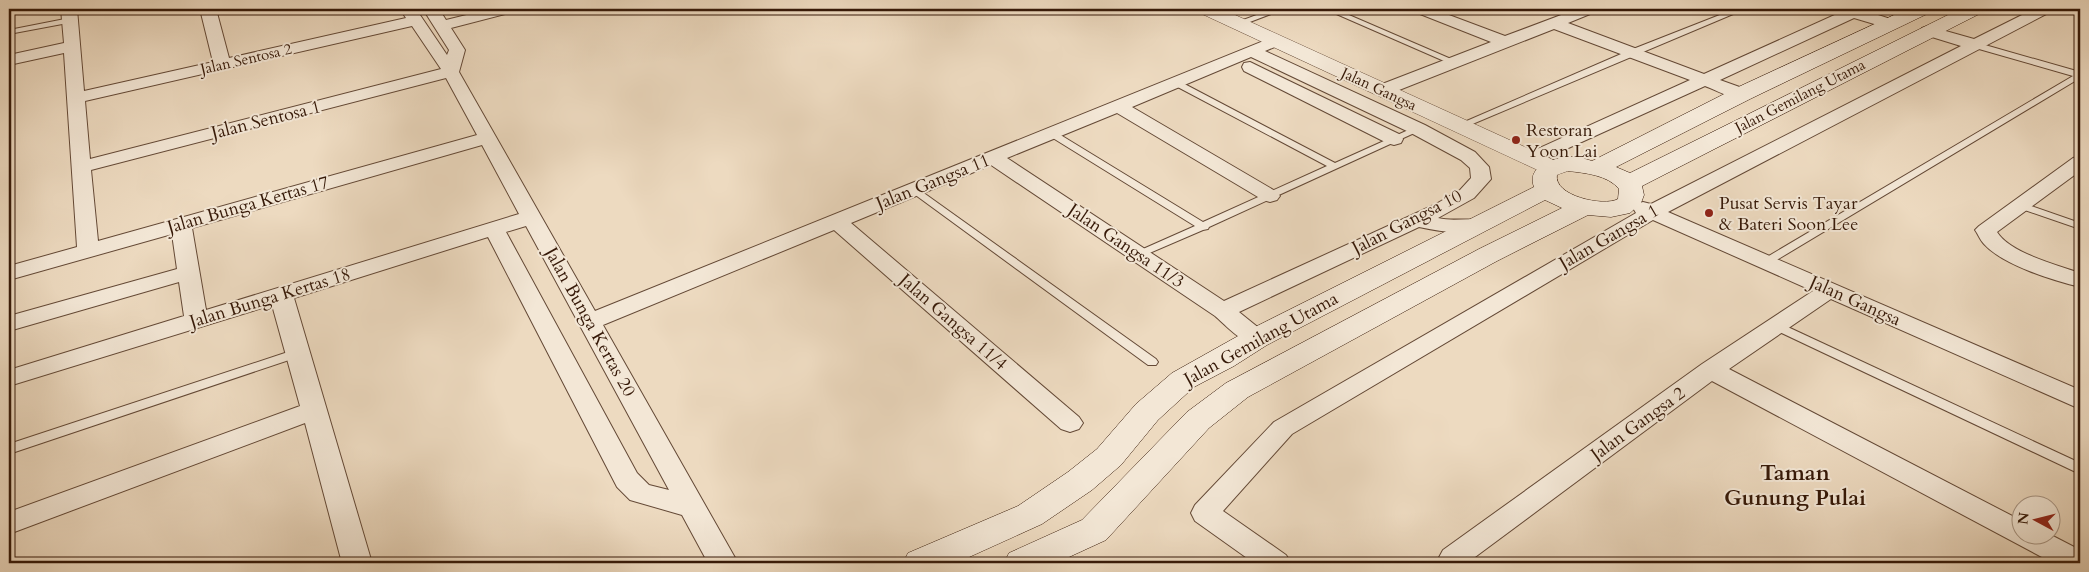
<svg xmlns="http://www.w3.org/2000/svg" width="2089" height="572" font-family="Cardo,serif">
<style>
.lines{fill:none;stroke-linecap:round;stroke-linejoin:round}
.service-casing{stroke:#644936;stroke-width:2}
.minor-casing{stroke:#644936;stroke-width:2}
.tertiary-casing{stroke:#644936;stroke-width:1}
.secondary-casing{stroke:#361908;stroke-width:1}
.service{fill:#f3e7d6;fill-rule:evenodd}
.minor{fill:#f3e7d6;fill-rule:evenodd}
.tertiary{fill:#f3e7d6;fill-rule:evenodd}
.secondary{fill:#f3e7d6;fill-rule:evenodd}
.poi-dot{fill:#8f2418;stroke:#f3e7d6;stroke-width:2}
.labels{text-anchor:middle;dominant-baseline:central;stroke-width:4;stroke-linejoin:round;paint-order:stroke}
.far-street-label{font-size:15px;fill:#361908;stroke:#f3e7d6}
.street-label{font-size:18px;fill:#361908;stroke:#f3e7d6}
.poi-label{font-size:18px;fill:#361908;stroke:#f3e7d6;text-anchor:start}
.near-neighbourhood-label{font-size:22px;font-weight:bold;fill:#361908;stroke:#f3e7d6}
</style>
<rect width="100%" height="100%" fill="#eddac0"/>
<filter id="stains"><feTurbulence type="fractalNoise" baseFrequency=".004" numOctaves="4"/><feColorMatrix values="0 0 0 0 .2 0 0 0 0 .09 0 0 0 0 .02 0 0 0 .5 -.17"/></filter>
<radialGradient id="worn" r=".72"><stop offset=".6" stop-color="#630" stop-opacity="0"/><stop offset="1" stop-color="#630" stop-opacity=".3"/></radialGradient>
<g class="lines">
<defs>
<g id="service">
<polygon points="1273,9 1284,9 1242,25 1235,23"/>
<polygon points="1325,9 1335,9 1458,62 1454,65 1451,64"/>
<polygon points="1735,9 1745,9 1463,128 1460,129 1455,126 1628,51"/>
<polygon points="70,18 74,20 73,22 9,34 9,30"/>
<polygon points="1972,43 1978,43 2080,72 2080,78 1770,264 1762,264 1761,262 1762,260 2073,76 1972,47"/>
<polygon points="1175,79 1335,163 1415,127 1421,127 1423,129 1209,227 1208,229 1203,230 1138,258 1134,257 1133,255 1134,253 1195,226 1048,135 1048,131 1054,131 1203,222 1327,166 1172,84 1171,82"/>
<polygon points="914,186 1156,359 1158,362 1156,365 1148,365 910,191 909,189"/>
<polygon points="2020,202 2080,223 2080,229 2016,207 2015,205"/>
<polygon points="1777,322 2080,463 2080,474 1773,329 1771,326 1773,323"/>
<polygon points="297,349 303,353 301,356 9,454 9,444"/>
</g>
<g id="minor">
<path d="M 61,9 L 77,9 L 84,91 L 213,62 L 200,9 L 216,9 L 229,58 L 406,18 L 400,9 L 416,9 L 447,55 L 449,50 L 423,9 L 439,9 L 446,20 L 491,9 L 516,9 L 513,12 L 451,28 L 465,50 L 459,72 L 595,311 L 1276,36 L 1282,38 L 1284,41 L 1282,44 L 1265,51 L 1425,125 L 1475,152 L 1489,167 L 1491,179 L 1474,198 L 1438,218 C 1454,222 1470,217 1486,221 L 1489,225 L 1486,229 C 1463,235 1442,232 1419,227 L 1239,312 L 1265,333 L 1269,338 L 1265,343 C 1246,349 1229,328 1215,316 L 991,165 L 851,223 L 1079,417 L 1083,423 L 1079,429 L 1070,432 L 1061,429 L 834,230 L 603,325 L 738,563 L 708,563 L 682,515 L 630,500 L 617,487 L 488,237 L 294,298 L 372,563 L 342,563 L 305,423 L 9,534 L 9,512 L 300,406 L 272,305 L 9,386 L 9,370 L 184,316 L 179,282 L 9,331 L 9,316 L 177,269 L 172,234 L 9,280 L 9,266 L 77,247 L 64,53 L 9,65 L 9,55 L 64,43 ZM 412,26 L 441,69 L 90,159 L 85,101 ZM 1251,57 L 1411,133 L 1461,160 L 1470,168 L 1471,178 L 1460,190 L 1436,204 L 1224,301 L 1007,158 L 1117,113 L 1263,200 L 1270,202 L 1277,200 L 1280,196 L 1277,192 L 1132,107 ZM 446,78 L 477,135 L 98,241 L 91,170 ZM 482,145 L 519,214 L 206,310 L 192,228 ZM 526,226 L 669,490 L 649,485 L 637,473 L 506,232 Z"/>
<path d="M 1412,9 L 1433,9 L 1505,36 L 1577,9 L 1598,9 L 1595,12 L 1568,23 L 1704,74 L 1839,13 L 1834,9 L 1859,9 L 1897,21 L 1899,24 L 1897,27 L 1891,29 L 1854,18 L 1720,80 L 1748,90 L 1751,94 L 1748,98 C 1735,101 1718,91 1705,86 L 1531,165 L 1524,163 L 1521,159 L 1524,155 L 1690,80 L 1554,29 L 1389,94 L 1383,95 L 1377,94 L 1374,90 L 1377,86 L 1491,42 L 1415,12 Z"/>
<polygon points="2034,9 2053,9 2050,12 1668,212 2080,390 2080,409 1831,299 1729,369 2022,521 2022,534 2049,534 2080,550 2080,563 2053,563 1712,381 1467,563 1436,563 1443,550 1702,364 1813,291 1653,220 1292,434 1223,511 1286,555 1291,563 1254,563 1195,521 1191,513 1195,505 1274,422 1636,213 1633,208 1636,204 1643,202 1651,204 1961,46 1922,34 1920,31 1922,28 1928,26 1974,39"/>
<polygon points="1250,62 1401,135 1403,139 1401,143 1394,145 1387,143 1244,71 1242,67 1244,63"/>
<path d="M 2080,156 L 2080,171 L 1997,232 C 2010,253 2057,265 2080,273 L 2080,287 C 2052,280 2003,265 1984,244 C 1980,240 1978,234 1975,230 L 1979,226 L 2073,158 Z"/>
</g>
<polygon id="tertiary" points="1198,9 1222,9 1560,163 1564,168 1560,173 1552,175 1544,173 1200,13"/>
<path id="secondary" d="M 1907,9 L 1931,9 L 1929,13 L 1750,99 L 1616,167 L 1630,173 L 1960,9 L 1983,9 L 1981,13 L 1642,186 L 1644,195 L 1641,203 L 1630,213 L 1611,217 L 1588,215 L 1497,261 L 1248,397 L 1209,428 L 1106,540 L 1056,563 L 1004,563 L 1009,553 L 1082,520 L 1187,412 L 1226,383 L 1479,249 L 1562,208 L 1545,200 L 1267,345 L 1234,366 L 1194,387 L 1158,420 L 1121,465 L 1092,490 L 1042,524 L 956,563 L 903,563 L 908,553 L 1018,506 L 1068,472 L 1097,449 L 1136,404 L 1172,373 L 1247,331 L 1534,187 C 1526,167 1552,158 1568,157 C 1576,156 1585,159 1592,161 L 1734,89 ZM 1568,171 C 1585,173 1608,175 1619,189 L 1618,199 C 1604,207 1553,196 1557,175 Z"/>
</defs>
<use href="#service" class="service-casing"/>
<use href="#minor" class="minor-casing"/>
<use href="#tertiary" class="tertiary-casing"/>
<use href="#secondary" class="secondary-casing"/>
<use href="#service" class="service"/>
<use href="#minor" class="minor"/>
<use href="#tertiary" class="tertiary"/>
<use href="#secondary" class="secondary"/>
</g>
<g class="poi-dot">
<circle cx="1516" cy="140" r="5"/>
<circle cx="1709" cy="213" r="5"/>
</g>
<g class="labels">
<g class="far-street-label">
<text transform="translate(246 59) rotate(-13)">Jalan Sentosa 2</text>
<text transform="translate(1379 89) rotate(25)">Jalan Gangsa</text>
<text transform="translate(1800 96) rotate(-27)">Jalan Gemilang Utama</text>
</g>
<g class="street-label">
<text transform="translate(266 120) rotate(-14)">Jalan Sentosa 1</text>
<text transform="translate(933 182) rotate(-22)">Jalan Gangsa 11</text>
<text transform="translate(248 205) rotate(-16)">Jalan Bunga Kertas 17</text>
<text transform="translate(1407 222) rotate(-27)">Jalan Gangsa 10</text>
<text transform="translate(1609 237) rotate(-30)">Jalan Gangsa 1</text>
<text transform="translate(1126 246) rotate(34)">Jalan Gangsa 11/3</text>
<text transform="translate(270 298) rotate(-17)">Jalan Bunga Kertas 18</text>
<text transform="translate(1855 301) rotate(24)">Jalan Gangsa</text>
<text transform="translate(590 322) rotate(61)">Jalan Bunga Kertas 20</text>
<text transform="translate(953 322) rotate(41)">Jalan Gangsa 11/4</text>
<text transform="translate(1261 339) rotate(-29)">Jalan Gemilang Utama</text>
<text transform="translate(1638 424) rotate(-36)">Jalan Gangsa 2</text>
</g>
<g class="poi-label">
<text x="1526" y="130">Restoran<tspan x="1526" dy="21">Yoon Lai</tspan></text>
<text x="1719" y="203">Pusat Servis Tayar<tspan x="1719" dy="21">&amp; Bateri Soon Lee</tspan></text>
</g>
<g class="near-neighbourhood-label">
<text x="1795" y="473">Taman<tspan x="1795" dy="25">Gunung Pulai</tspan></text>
</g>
</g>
<rect width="2089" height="572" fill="none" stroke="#eddac0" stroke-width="30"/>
<rect x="10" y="10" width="2069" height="552" fill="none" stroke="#361908" stroke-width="2.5"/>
<rect x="15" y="15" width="2059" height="542" fill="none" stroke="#361908"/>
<g transform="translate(2036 520) rotate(277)"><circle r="24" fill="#f3e7d6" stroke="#a79584"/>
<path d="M0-4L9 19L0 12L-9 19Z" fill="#8f2418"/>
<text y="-8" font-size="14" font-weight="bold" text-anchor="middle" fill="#361908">N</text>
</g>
<rect width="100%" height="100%" filter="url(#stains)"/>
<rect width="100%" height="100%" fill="url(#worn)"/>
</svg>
